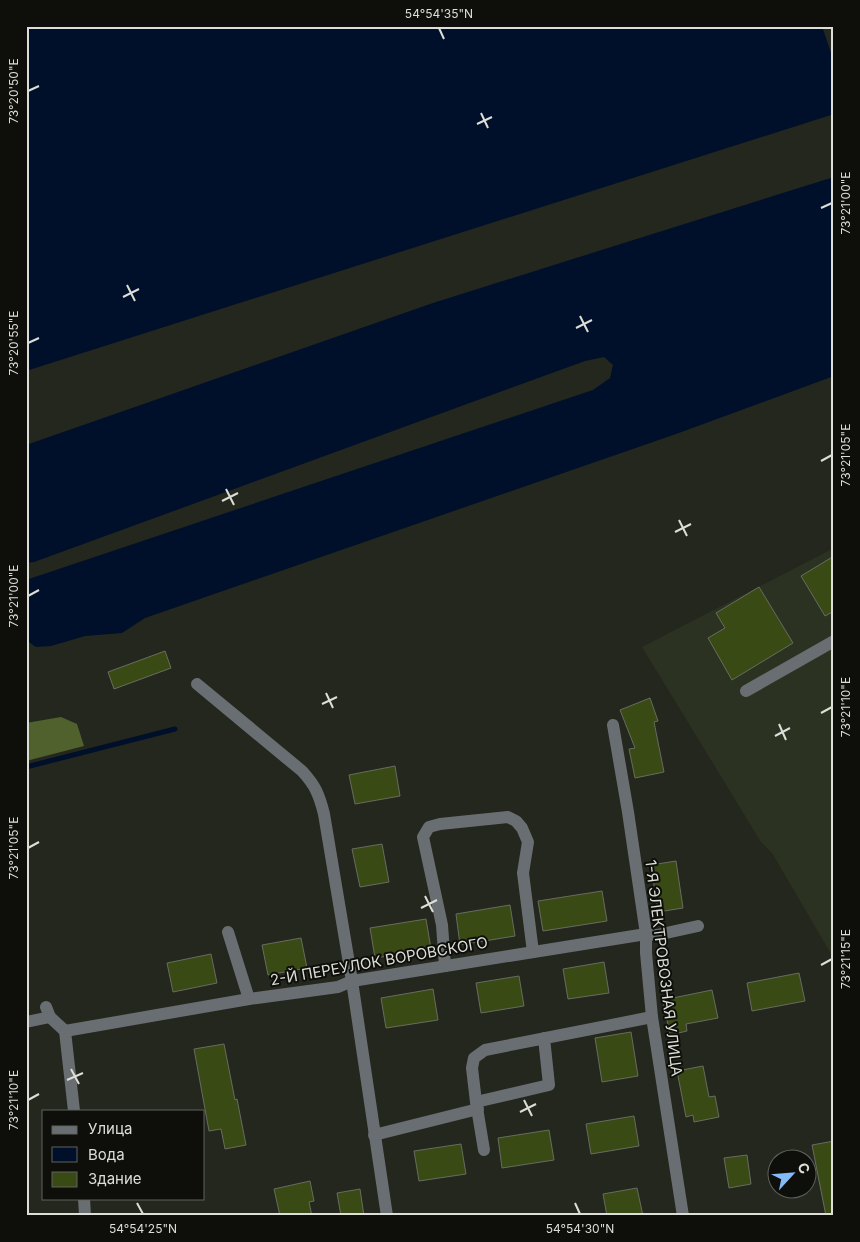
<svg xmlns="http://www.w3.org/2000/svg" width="860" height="1242" font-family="Inter,sans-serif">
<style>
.built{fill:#2c3221}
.forest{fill:#50612d}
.water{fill:#000f2a}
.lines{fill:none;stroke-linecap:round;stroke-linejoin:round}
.stream{stroke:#000f2a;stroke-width:5}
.building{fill:#3a4a15;stroke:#686c60}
.minor{stroke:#696e72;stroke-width:12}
.ticks{fill:none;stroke:#dcded7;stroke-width:2}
.labels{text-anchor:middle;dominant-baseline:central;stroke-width:4;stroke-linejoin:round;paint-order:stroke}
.street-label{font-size:15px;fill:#dcded7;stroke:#0e0f0b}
.neatline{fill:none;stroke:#dcded7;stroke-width:2}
.ticks-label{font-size:12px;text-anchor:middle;fill:#dcded7}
</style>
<rect width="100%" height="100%" fill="#23271d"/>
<polygon class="built" points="834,548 834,959 772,853 761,842 642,647"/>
<polygon class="forest" points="61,717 77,724 84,746 26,761 26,723"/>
<g class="water">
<polygon points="26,26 822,26 834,62 834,114 26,371"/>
<polygon points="834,177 834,376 676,434 145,618 122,633 85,636 51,646 36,647 26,640 26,580 593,390 610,378 613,365 604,357 585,361 34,562 26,563 26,445 433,303"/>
</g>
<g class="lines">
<polyline class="stream" points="26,767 175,729"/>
</g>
<g class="building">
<polygon points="834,556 834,611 825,616 801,576"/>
<polygon points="759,587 793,643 732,680 708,638 725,628 716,613"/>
<polygon points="165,651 171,668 114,689 108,672"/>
<polygon points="650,698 658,721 654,722 664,772 635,778 629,749 635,748 620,710"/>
<polygon points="395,766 400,796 355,804 349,775"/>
<polygon points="382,844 389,882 360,887 352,849"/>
<polygon points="676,861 683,908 658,912 651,865"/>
<polygon points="602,891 607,921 543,931 538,901"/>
<polygon points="510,905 515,936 460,945 456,914"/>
<polygon points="426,919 431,949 375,958 370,928"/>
<polygon points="301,938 307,968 268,975 262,945"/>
<polygon points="211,954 217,983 173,992 167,963"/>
<polygon points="604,962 609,993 568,999 563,969"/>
<polygon points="799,973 805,1001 752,1011 747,983"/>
<polygon points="519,976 524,1006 481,1013 476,983"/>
<polygon points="433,989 438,1020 386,1028 381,998"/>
<polygon points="712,990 718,1018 686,1024 687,1031 670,1035 663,1000"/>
<polygon points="631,1032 638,1076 602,1082 595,1038"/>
<polygon points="224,1044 235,1100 237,1099 246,1145 225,1149 221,1129 209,1131 194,1049"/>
<polygon points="703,1066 709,1097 715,1096 719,1117 694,1122 693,1115 686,1117 677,1071"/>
<polygon points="634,1116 639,1146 591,1154 586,1124"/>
<polygon points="549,1130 554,1160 502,1168 498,1138"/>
<polygon points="834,1141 834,1216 826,1216 812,1145"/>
<polygon points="461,1144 466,1174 419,1181 414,1151"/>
<polygon points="747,1155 751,1184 729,1188 724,1158"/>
<polygon points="310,1181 314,1201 309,1202 312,1216 280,1216 274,1189"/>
<polygon points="637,1188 643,1216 607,1216 603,1194"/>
<polygon points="360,1189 364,1216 341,1216 337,1193"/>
</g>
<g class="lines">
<g class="minor">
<path d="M 197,684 L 302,771 C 315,785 319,794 324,814 L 352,981 L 387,1216"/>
<polyline points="746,691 834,641"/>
<polyline points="613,725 628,812 646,934 646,953 652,1017 683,1216"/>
<polyline points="228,932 249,999"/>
<polyline points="445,966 442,925 423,837 429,827 440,824 508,817 516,821 522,828 528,842 523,873 533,952"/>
<polyline points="46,1007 50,1017 65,1031 74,1111"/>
<polyline points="26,1022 50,1017"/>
<polyline points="65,1031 249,999 338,987 352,981 646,934 657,935 698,926"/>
<polyline points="544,1038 549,1085 476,1102 472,1068 474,1058 485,1050 652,1017"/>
<polyline points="476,1102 484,1150"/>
<polyline points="374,1135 478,1109"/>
<polyline points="84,1198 85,1216"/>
</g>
</g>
<path class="ticks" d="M 439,28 L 444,39M 28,91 L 39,86M 481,113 L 488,128M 477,124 L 492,117M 821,208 L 832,203M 127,285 L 135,301M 123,297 L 139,289M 580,316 L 588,332M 576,328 L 592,320M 28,343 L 39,338M 821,461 L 832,455M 226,489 L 234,505M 222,501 L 238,493M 679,520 L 687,536M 675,532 L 691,524M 28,596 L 39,590M 326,693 L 333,708M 322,704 L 337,697M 821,713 L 832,707M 779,724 L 786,740M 775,736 L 790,728M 28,848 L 39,842M 425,896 L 433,912M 421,908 L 437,900M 821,965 L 832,959M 71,1069 L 79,1084M 67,1080 L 83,1073M 28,1100 L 39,1094M 524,1100 L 532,1116M 520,1112 L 536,1104M 137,1203 L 143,1214M 575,1203 L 580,1214"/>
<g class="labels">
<g class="street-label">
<text transform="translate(379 961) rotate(-10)">2-Й ПЕРЕУЛОК ВОРОВСКОГО</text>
<text transform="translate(664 968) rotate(83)">1-Я ЭЛЕКТРОВОЗНАЯ УЛИЦА</text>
</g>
</g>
<rect width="860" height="1242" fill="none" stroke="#0e0f0b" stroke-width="55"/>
<rect x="42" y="1110" width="162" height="90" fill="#0e0f0b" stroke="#60625d"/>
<rect x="52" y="1126" width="25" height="8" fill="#696e72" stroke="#60625d"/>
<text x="88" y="1134" font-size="15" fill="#dcded7">Улица</text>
<rect x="52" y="1147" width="25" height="15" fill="#000f2a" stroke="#60625d"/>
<text x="88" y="1160" font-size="15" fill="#dcded7">Вода</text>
<rect x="52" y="1172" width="25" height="15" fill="#3a4a15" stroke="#60625d"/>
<text x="88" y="1184" font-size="15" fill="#dcded7">Здание</text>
<g transform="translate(792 1174) rotate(64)"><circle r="24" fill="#0e0f0b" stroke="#60625d"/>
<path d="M0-4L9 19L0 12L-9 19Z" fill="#84bcfb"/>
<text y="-8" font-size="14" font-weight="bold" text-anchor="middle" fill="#dcded7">С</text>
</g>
<rect x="28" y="28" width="804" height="1186" class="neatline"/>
<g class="ticks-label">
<text x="439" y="18">54°54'35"N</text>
<text transform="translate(14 91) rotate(-90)" y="4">73°20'50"E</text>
<text transform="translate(846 203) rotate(-90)" y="4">73°21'00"E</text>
<text transform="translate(14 343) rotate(-90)" y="4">73°20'55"E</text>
<text transform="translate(846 455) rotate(-90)" y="4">73°21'05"E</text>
<text transform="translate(14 596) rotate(-90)" y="4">73°21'00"E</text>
<text transform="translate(846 707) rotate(-90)" y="4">73°21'10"E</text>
<text transform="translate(14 848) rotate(-90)" y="4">73°21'05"E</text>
<text transform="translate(846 959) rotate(-90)" y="4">73°21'15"E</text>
<text transform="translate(14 1100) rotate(-90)" y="4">73°21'10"E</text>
<text x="143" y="1233">54°54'25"N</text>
<text x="580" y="1233">54°54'30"N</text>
</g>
</svg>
